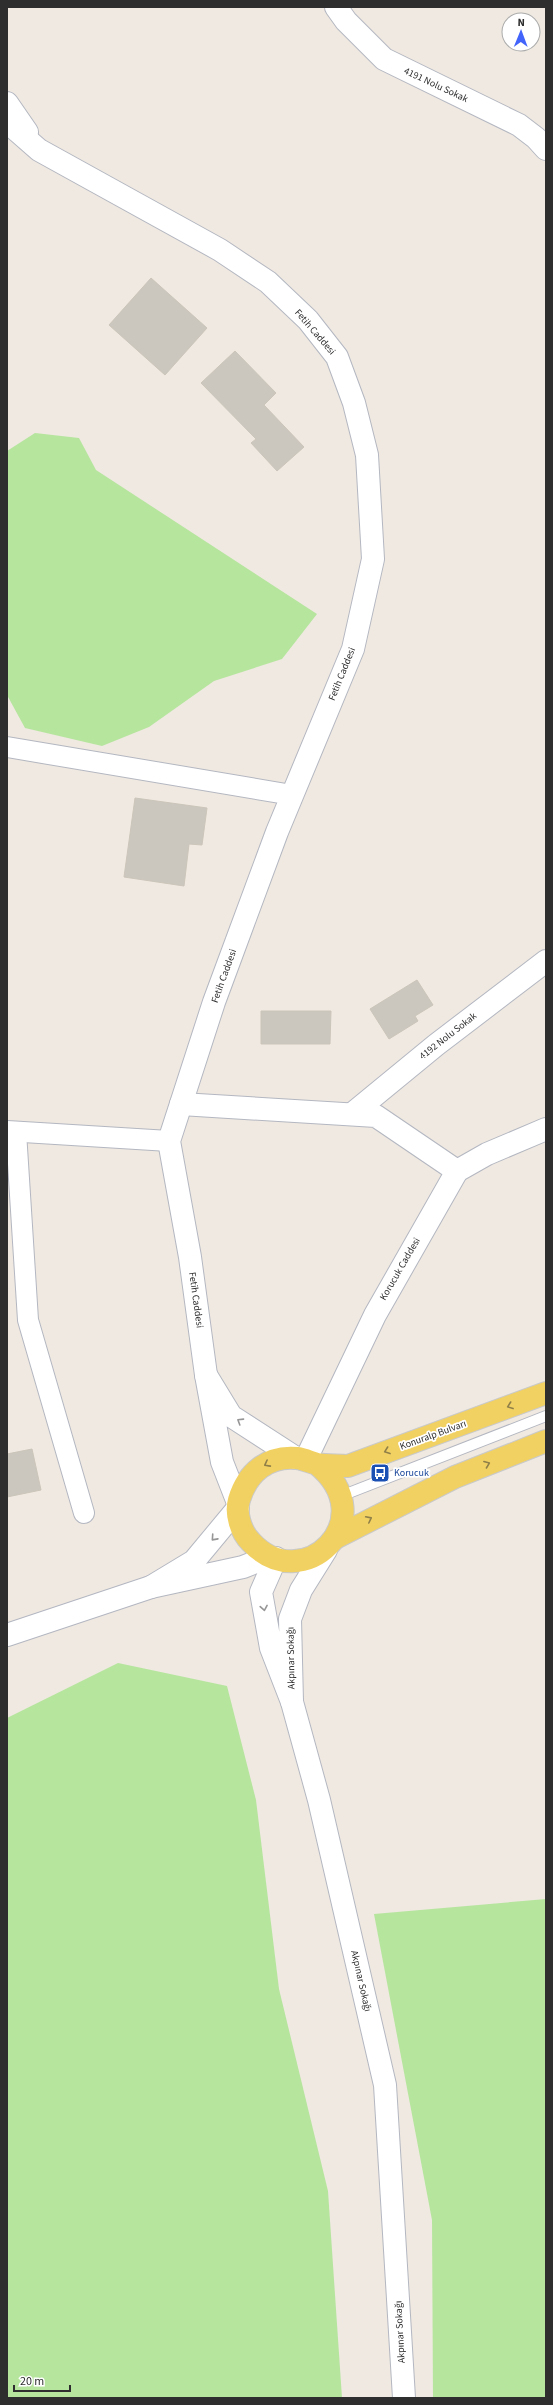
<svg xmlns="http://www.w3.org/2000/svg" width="553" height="2405" font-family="'Source Sans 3',sans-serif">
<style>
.green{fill:#b6e59e}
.building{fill:#cbc7bf;stroke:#cbc5ba}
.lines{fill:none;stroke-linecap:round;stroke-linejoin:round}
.lane-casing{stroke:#b4b7c1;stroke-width:12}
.street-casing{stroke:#b4b7c1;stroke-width:22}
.secondary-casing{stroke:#b4b7c1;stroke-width:24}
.primary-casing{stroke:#c9c9c9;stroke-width:24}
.lane{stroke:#fff;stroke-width:10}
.street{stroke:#fff;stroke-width:20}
.secondary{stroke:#fff;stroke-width:22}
.primary{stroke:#f2d163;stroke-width:22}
.oneway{stroke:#908048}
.oneway2{stroke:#969696}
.labels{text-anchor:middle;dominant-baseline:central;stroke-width:3.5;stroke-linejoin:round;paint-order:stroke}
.street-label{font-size:10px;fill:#2e2e2e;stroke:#fff}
.transit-label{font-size:10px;fill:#164399;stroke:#fff;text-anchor:start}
</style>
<rect width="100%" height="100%" fill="#efe9e1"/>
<g class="green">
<polygon points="35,433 79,438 96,470 317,614 282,659 214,681 149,727 102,746 25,728 7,695 7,451"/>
<polygon points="118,1663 227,1686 256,1800 279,1989 328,2191 342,2398 7,2398 7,1718"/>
<polygon points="546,1899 546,2398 433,2398 432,2220 374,1914"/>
</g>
<g class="building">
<polygon points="151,278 207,328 165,375 109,325"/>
<polygon points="235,351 276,393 264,405 304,447 277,471 251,443 256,439 201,383"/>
<polygon points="135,798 207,808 202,845 189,844 184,886 124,877"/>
<polygon points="417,980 433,1005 415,1016 418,1021 389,1039 370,1009"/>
<polygon points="261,1011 331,1011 330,1044 261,1044"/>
<polygon points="32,1449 41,1490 7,1497 7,1454"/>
</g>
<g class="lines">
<defs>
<polyline id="lane" points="341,1496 546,1416"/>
<g id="street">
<polyline points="7,747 292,795"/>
<polyline points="7,1131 169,1141"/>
<polyline points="16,1132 28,1320 84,1513"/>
</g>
<g id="secondary">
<polyline points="336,7 346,21 384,59 519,125 536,138 546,149"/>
<polyline points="7,103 27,132"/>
<polyline points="7,122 39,150 220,250 268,282 308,320 337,357 354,403 367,455 373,559 353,649 277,832 214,1002 169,1141 190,1257 206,1375"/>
<polyline points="181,1104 376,1116 457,1171"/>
<polyline points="352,1114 436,1045 546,961"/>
<polyline points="306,1459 375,1315 457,1171 487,1154 546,1129"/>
<polyline points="238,1503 222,1462 206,1375 231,1416 296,1458"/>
<polyline points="238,1508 194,1561 151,1587 243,1567 268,1557"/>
<polyline points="276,1558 261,1592 271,1648 292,1702 290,1619 301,1590 326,1550"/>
<polyline points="7,1635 151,1587"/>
<polyline points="292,1702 319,1800 385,2085 404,2398"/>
</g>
<g id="primary">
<path d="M 317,1464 C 385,1520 302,1598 251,1542 C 241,1532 235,1514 239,1500 C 247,1473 268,1455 297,1458 C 304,1459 310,1462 317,1464 C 327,1466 338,1465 348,1466 L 546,1393"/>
<polyline points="335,1538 455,1477 546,1441"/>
</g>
</defs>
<use href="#lane" class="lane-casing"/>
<use href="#street" class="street-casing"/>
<use href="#secondary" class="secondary-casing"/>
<use href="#primary" class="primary-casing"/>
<use href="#lane" class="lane"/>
<use href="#street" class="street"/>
<use href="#secondary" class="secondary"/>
<use href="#primary" class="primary"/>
</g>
<defs><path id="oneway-chevron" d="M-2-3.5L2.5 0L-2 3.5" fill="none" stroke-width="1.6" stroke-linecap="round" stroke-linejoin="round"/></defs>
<g class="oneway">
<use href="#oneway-chevron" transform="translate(510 1406) rotate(160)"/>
<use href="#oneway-chevron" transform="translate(387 1451) rotate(160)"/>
<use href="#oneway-chevron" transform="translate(267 1464) rotate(152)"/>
<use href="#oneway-chevron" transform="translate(487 1464) rotate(-21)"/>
<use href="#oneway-chevron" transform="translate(369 1519) rotate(-27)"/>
</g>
<g class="oneway2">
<use href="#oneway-chevron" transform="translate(240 1421) rotate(-148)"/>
<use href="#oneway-chevron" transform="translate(214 1538) rotate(132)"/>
<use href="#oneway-chevron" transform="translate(264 1608) rotate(80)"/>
</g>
<defs>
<symbol id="bus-square" viewBox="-11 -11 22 22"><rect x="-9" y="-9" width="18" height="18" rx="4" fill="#1a4fb4" stroke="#fff"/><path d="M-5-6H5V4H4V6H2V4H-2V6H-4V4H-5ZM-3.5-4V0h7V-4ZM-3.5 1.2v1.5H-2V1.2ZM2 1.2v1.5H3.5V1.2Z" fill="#fff"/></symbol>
</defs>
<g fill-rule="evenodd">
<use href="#bus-square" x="369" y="1462" width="22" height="22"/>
</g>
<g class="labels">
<g class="street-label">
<text transform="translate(436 85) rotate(25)">4191 Nolu Sokak</text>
<text transform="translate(315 332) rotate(49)">Fetih Caddesi</text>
<text transform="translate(342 674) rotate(-68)">Fetih Caddesi</text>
<text transform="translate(224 976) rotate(-70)">Fetih Caddesi</text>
<text transform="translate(448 1036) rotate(-38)">4192 Nolu Sokak</text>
<text transform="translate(400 1269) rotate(-60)">Korucuk Caddesi</text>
<text transform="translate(196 1300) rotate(82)">Fetih Caddesi</text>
<text transform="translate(433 1435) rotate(-20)">Konuralp Bulvarı</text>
<text transform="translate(291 1658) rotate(-91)">Akpınar Sokağı</text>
<text transform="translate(361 1981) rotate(77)">Akpınar Sokağı</text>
<text transform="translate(400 2332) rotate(-93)">Akpınar Sokağı</text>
</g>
<g class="transit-label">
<text x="394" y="1473">Korucuk</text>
</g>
</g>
<rect width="553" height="2405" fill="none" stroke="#2e2e2e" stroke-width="16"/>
<g transform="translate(521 32) rotate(1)"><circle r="19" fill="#ffffff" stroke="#ababab"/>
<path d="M0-3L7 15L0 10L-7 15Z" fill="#4264fb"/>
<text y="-6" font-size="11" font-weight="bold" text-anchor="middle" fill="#2e2e2e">N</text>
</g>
<path d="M14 2385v6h56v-6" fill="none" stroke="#2e2e2e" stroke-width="2"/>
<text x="20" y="2385" font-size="12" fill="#2e2e2e" stroke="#ffffff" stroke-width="3" paint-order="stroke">20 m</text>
</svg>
